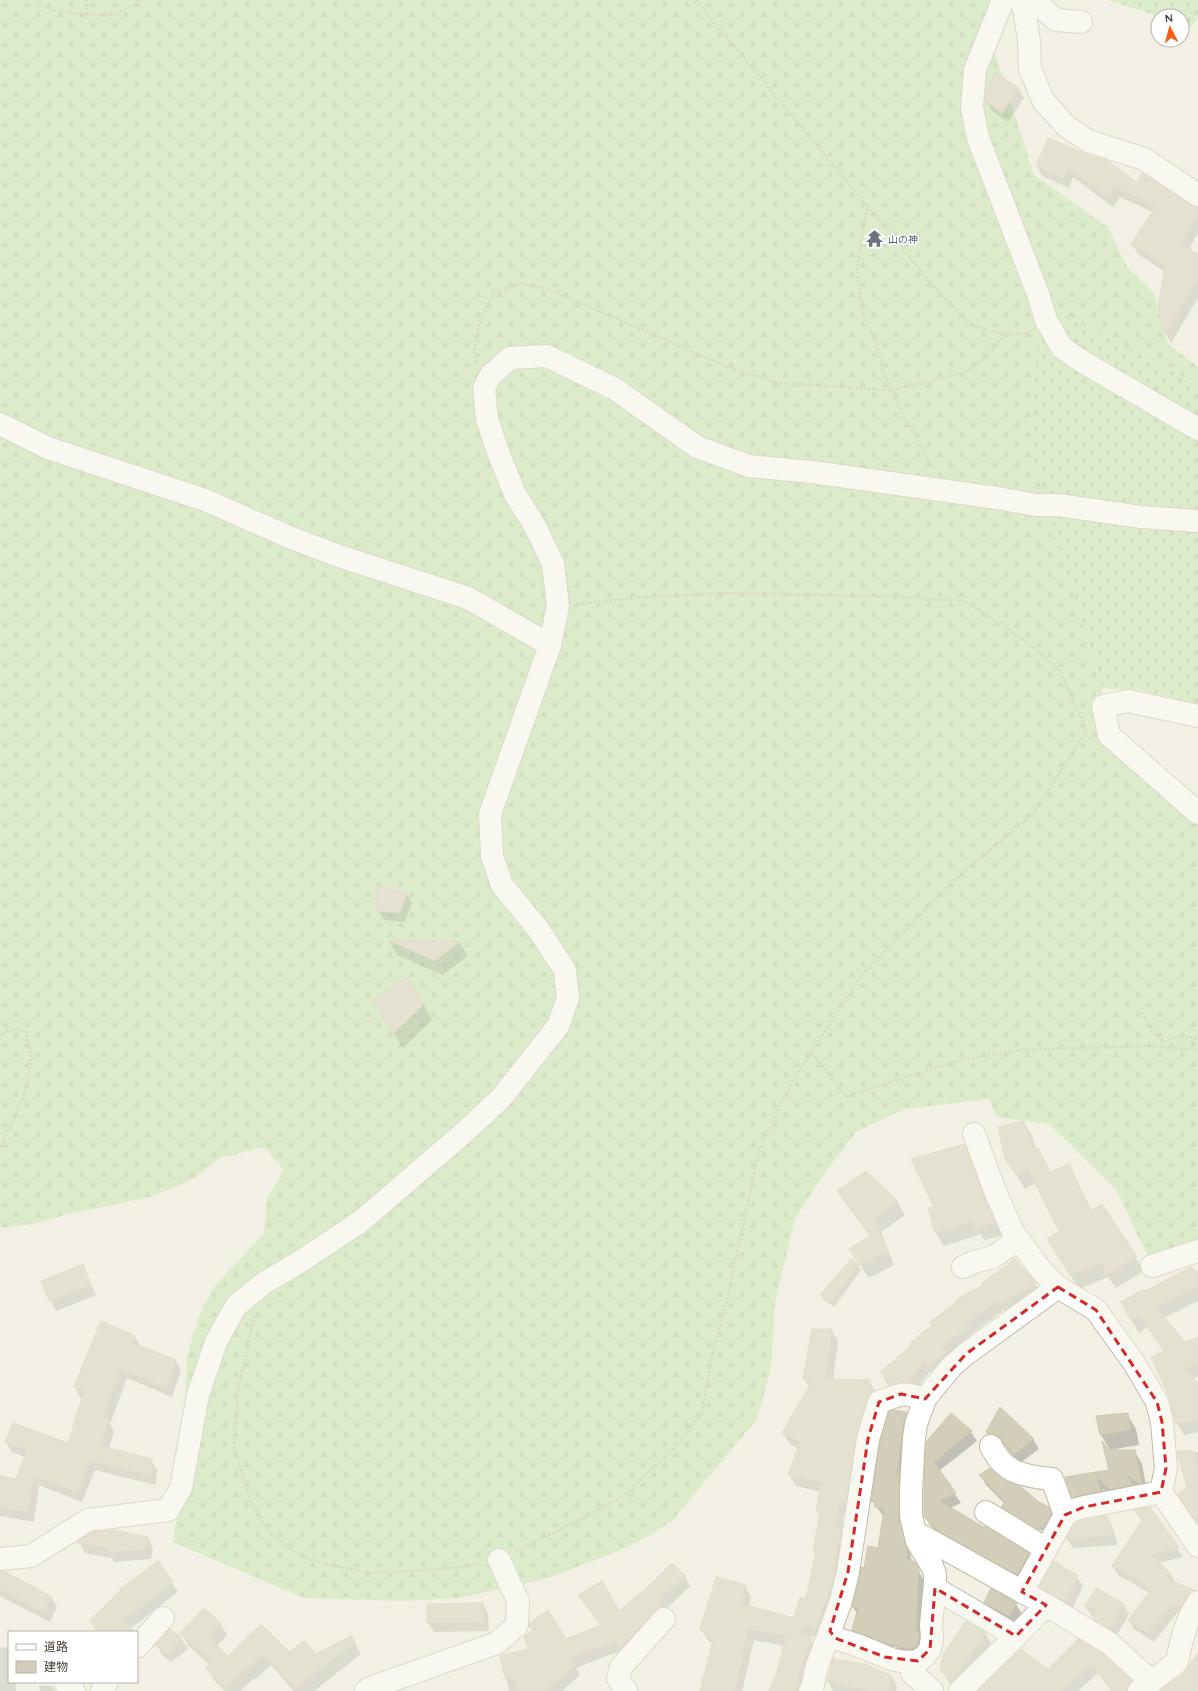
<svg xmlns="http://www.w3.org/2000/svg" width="1198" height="1691" font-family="Quicksand,'Noto Sans JP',sans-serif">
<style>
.forest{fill:url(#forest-firs)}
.cemetery{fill:url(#cemetery-stones)}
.shadow{fill:#0003;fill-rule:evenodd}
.building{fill:#d3ceb9;stroke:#cec7ac}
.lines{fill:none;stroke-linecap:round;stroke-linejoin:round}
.minor-casing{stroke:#c0bca9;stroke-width:24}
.path{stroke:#bfb897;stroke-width:2.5;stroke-dasharray:2 2;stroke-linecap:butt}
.minor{stroke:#fff;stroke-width:22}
.marked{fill:none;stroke:#d62828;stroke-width:3;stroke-dasharray:8 5;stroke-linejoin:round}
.labels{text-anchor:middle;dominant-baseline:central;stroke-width:3;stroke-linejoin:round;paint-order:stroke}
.worship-label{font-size:10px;fill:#5b616d;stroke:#fff;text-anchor:start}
</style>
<defs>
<pattern id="forest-firs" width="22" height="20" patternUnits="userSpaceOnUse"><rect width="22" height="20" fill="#c2e7ac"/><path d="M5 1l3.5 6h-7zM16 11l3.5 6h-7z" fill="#a8c795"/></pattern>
<pattern id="cemetery-stones" width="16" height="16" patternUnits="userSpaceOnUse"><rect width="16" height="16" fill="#c2e7ac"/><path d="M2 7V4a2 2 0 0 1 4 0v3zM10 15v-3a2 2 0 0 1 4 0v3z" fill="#a8c795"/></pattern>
</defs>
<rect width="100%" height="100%" fill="#f2f0e4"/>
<polygon class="forest" points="0,0 1003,0 989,35 1034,175 1108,227 1127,267 1154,293 1168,344 1198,367 1198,385 1043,304 1029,446 1102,688 1103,706 1109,735 1198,813 1198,1251 1152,1266 1116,1189 1049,1124 996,1117 989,1099 905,1109 856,1132 822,1177 795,1219 775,1302 771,1368 757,1419 672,1521 631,1546 549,1578 460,1598 402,1601 304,1598 173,1542 181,1488 187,1357 198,1319 213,1288 264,1233 267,1198 284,1170 264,1147 220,1158 192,1180 150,1197 69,1214 33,1224 0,1228"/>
<g class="cemetery">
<polygon points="1108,0 1198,0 1198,18 1191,27 1182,24 1182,16 1158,16"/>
<polygon points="1042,303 1198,385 1198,704 1138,690 1102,688 1029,447"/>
</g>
<g class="shadow">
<polygon points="1018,88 1024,98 1008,122 992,111 986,101"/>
<polygon points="1049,140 1138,185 1198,208 1198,232 1189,250 1198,255 1198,298 1171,343 1166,334 1159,307 1165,272 1138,254 1132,244 1153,212 1120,197 1113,207 1073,177 1069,188 1042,176 1037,166"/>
<polygon points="407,894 412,903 405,922 384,920 378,910"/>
<polygon points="389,941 459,942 468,956 443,975 397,955"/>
<polygon points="423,1005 432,1020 403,1048 382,1016"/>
<polygon points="1024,1122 1032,1136 1036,1149 1050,1173 1069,1166 1092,1211 1102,1205 1144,1271 1116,1288 1108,1277 1079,1289 1057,1253 1061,1232 1036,1183 1025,1189 1015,1173"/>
<polygon points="964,1146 972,1159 984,1194 1002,1236 984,1240 981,1234 944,1246 936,1233 930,1208 935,1208"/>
<polygon points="839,1191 897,1202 905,1215 881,1232 894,1265 869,1278 850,1249 870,1236 846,1204"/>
<polygon points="1015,1260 1035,1284 1041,1293 1006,1313 1003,1310 969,1336 971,1339 933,1375 930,1371 915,1392 898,1394 886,1382 881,1372"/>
<polygon points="82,1265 96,1295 56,1311 51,1301"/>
<polygon points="858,1266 861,1270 834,1307 823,1299 821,1295"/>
<polygon points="1198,1274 1198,1301 1164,1318 1185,1343 1198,1345 1198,1376 1192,1379 1198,1385 1198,1432 1184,1435 1177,1423 1165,1352 1147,1327 1139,1333 1122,1303 1145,1292"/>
<path d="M 831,1330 L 838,1341 L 833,1381 L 869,1381 L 876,1392 L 852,1515 L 843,1515 L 842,1533 L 847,1541 L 822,1639 L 810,1636 L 809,1639 L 817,1651 L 806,1691 L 768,1691 L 777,1675 L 785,1646 L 754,1640 L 742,1691 L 701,1691 L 713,1644 L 708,1640 L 701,1629 L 745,1586 L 751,1597 L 749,1607 L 794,1620 L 807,1601 L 816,1555 L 814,1550 L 820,1515 L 817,1511 L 821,1492 L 796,1486 L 789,1475 L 799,1449 L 790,1444 L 783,1433 L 809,1387 L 804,1378 ZM 708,1634 L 717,1644 L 708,1636 Z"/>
<polygon points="135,1337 141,1347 176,1361 181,1371 172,1397 127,1378 110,1424 114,1431 109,1449 151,1460 157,1470 156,1485 95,1470 82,1502 39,1485 34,1522 0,1516 0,1477 17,1480 25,1457 12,1452 6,1442 68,1444 83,1398 80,1397 75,1387"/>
<polygon points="906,1413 912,1423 904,1527 912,1562 924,1580 924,1643 908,1657 895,1646 889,1651 859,1640 853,1630 858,1615 853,1607 864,1569 879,1549 884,1517 872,1501"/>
<polygon points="1127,1414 1136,1429 1139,1445 1110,1450 1101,1435"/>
<polygon points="952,1415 971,1432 977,1441 939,1471 961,1503 950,1508 985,1529 986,1528 1029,1554 1034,1563 1023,1583 946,1541 931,1526 925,1517 927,1442"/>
<polygon points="987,1432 1033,1439 1039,1449 1019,1464 1004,1445 994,1444"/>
<polygon points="1107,1450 1135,1452 1142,1464 1148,1495 1146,1496 1133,1486 1139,1497 1117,1501 1103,1489 1107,1503 1080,1509 1073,1497 1066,1478 1110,1471"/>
<polygon points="1178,1452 1198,1452 1198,1524"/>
<path d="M 981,1476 L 1001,1479 L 1048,1508 L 1054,1518 L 1049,1538 L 1008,1517 L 1003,1507 L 1005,1504 L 986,1485 ZM 1010,1511 L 1044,1532 L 1043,1533 L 1010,1514 Z"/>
<polygon points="1149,1508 1183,1557 1158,1563 1171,1575 1176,1584 1194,1591 1198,1598 1185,1619 1177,1613 1154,1642 1134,1629 1129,1620 1150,1593 1118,1575 1113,1566 1143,1522 1135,1511"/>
<polygon points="1107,1516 1112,1526 1118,1545 1073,1548 1067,1539"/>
<polygon points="148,1538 153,1548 151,1559 114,1562 112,1558 85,1553 80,1543"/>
<polygon points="158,1562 178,1592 130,1629 132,1632 97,1632 90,1621"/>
<polygon points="0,1572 4,1572 52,1598 57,1607 50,1622 0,1596"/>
<polygon points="685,1576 690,1586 664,1611 622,1650 576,1668 580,1675 562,1691 509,1691 501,1657 529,1650 533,1631 530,1626 565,1640 601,1626 579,1595 619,1612"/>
<polygon points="1077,1577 1083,1586 1071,1611 1046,1597 1040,1587"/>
<polygon points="985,1603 1016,1604 1022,1614 1015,1625 991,1612"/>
<polygon points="483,1604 488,1614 489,1631 434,1632 428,1622"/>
<polygon points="1123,1604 1129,1614 1115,1638 1099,1628 1094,1618 1094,1616 1091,1616 1086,1606"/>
<polygon points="220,1623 227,1635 216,1646 228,1657 261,1625 289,1654 316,1655 351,1637 361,1654 314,1691 294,1691 271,1665 255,1680 254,1678 240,1691 225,1691 214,1680 207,1668 210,1665 188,1645 182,1634"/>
<polygon points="170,1630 182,1640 188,1649 171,1662 162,1655 157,1645"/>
<polygon points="985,1633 991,1643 957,1691 947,1680 942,1670"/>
<polygon points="1079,1640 1131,1682 1136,1691 1112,1691 1098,1673 1078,1691 979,1691 1048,1670"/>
<polygon points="0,1647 9,1648 9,1682 16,1682 16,1691 0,1691"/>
<polygon points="831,1669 892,1677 897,1687 896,1691 833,1691 828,1681"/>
<polygon points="39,1686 52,1686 55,1691 40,1691"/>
</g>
<g class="building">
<polygon points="996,73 1019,88 1002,113 985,101 986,90"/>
<polygon points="1048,138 1095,158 1096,157 1107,160 1137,183 1142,173 1191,205 1198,207 1198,213 1181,244 1198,254 1198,278 1165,334 1158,307 1165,266 1131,244 1156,206 1115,187 1107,197 1068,168 1063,178 1036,166"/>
<polygon points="376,885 407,893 400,913 377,911"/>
<polygon points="388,940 460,941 435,961"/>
<polygon points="407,977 424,1004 393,1034 373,1001"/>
<polygon points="1024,1121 1034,1149 1038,1148 1050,1172 1069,1164 1091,1211 1102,1204 1137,1257 1107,1274 1100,1263 1070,1275 1047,1239 1059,1231 1028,1169 1016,1175 1005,1159 998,1127"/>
<polygon points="965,1144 977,1180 995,1223 976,1228 973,1221 935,1233 928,1208 934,1207 911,1159"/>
<polygon points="866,1171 898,1201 874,1219 888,1251 860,1265 849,1249 871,1235 837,1191"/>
<polygon points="851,1259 859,1265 831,1303 820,1295"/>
<polygon points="1015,1259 1036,1283 1000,1304 997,1301 964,1326 966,1329 942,1348 946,1352 927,1366 924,1362 909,1382 892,1384 880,1372 910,1347 909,1344 932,1325 930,1322 957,1302 956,1300 983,1285 982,1283"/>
<polygon points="83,1264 91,1285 50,1302 41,1281"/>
<polygon points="1191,1267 1198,1273 1198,1286 1156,1308 1185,1342 1198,1337 1198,1362 1184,1369 1198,1384 1198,1420 1176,1424 1169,1399 1170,1399 1151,1357 1164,1351 1140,1316 1132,1322 1121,1302 1144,1289 1146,1291"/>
<polygon points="101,1321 135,1336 132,1343 176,1360 166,1388 121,1369 103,1418 109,1420 101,1446 152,1459 151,1476 90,1461 77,1493 34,1476 28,1512 0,1508 0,1476 16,1479 27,1450 5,1442 13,1423 68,1443 84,1391 74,1387"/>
<polygon points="812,1329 832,1329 826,1379 870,1380 869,1396 856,1437 846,1504 838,1504 836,1528 841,1529 833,1583 816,1628 804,1625 801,1634 812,1639 797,1678 801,1680 794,1691 769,1691 776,1675 786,1636 748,1629 735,1691 700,1691 713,1640 700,1629 716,1577 746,1585 742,1604 794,1618 800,1597 806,1599 816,1551 813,1550 820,1512 816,1511 821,1483 788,1475 800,1442 782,1433 812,1381 803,1379"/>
<polygon points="1000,1407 1034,1439 1013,1455 998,1435 988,1434 986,1432"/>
<polygon points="893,1410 907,1412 904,1422 896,1476 899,1472 899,1516 907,1549 907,1559 915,1562 919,1569 916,1631 919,1632 919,1637 916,1647 908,1649 888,1644 852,1630 858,1608 852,1607 861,1567 864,1568 868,1546 878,1548 884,1510 875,1507 874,1501 871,1502 880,1442 889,1412"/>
<polygon points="951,1413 972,1431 934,1462 956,1493 940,1501 985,1528 985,1526 1029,1553 1017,1575 940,1532 924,1517 924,1489 926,1442"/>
<polygon points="1128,1413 1131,1430 1100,1435 1096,1416"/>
<polygon points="1102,1441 1109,1450 1135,1450 1142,1483 1139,1484 1126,1474 1133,1485 1110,1489 1097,1478 1101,1491 1072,1497 1065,1477 1109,1470"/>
<polygon points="1177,1451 1193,1451 1198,1471 1198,1524 1177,1494 1187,1488"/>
<polygon points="990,1468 1001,1478 1020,1486 1039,1502 1049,1507 1051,1514 1043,1529 1040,1527 1039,1530 1001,1507 1005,1502 979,1475"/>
<polygon points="1150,1507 1179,1547 1151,1555 1171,1574 1168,1580 1195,1590 1188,1595 1179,1610 1172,1605 1148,1633 1128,1620 1150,1591 1140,1581 1112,1566 1143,1519 1133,1510"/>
<polygon points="1107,1515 1113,1535 1066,1539 1074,1524 1078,1522"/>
<polygon points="113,1530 148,1537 146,1549 108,1553 108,1549 78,1543 79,1540 92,1532"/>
<polygon points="158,1561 173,1582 124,1620 134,1631 100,1632 89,1621 121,1590 120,1589"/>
<polygon points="1054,1561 1078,1576 1066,1602 1039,1587"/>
<polygon points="672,1563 686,1576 659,1601 663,1607 655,1611 624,1645 619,1648 616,1641 570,1658 576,1665 544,1691 519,1691 512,1676 505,1678 500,1656 528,1649 524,1636 533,1630 529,1626 530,1623 548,1610 566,1639 601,1625 578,1595 602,1581 619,1611 650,1585"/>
<polygon points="0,1571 4,1571 52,1597 44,1613 0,1589"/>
<polygon points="991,1588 1017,1603 1009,1616 984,1603"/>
<polygon points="1097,1588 1124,1604 1109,1629 1093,1619 1096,1609 1084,1606"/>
<polygon points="483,1603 484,1622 427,1623 427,1604"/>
<polygon points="204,1608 221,1623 208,1636 228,1656 261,1624 289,1652 304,1641 316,1654 351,1636 355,1642 295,1689 264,1654 248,1669 247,1667 225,1688 206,1668 212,1662 180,1633"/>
<polygon points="966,1621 986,1633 951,1682 940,1670 944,1653"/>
<polygon points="170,1629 182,1638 168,1655 155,1645"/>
<polygon points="1078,1639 1102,1653 1129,1678 1132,1681 1128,1686 1127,1691 1112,1691 1092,1664 1062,1691 978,1691 1021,1649 1048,1669"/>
<polygon points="1198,1653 1198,1691 1160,1691 1182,1675"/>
<polygon points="833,1659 865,1664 892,1676 888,1691 868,1691 827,1681"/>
</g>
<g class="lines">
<defs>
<g id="minor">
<polyline points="1003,0 975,70 972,107 978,138 1038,294 1046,320 1062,348 1088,365 1198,429"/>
<polyline points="1020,0 1024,8 1029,41 1030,69 1043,100 1066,126 1088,141 1144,159 1198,195"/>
<polyline points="1033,0 1056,20 1081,22"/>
<polyline points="0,424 48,448 205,500 289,537 339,556 468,598 550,645"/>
<polyline points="1198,716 1128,701 1103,706 1109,735 1198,813"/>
<polyline points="974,1134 995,1191 1013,1232 1041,1270 1058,1287"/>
<polyline points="1152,1266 1198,1251"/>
<polyline points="963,1267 974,1262 993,1257 1018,1240"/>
<path d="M 991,1446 C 1004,1474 1025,1476 1052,1479 L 1065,1515"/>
<polyline points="986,1512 1046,1549"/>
<polyline points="915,1532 1046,1605 1109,1643 1151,1681"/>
<polyline points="0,1559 31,1556 88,1520 168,1510 181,1488 198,1395 216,1342 236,1306 264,1283 298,1263 360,1222 467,1130 501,1098 558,1026 568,998 565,970 538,929 502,885 492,856 490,814 550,645 558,606 553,564 535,526 515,494 498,452 487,419 484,389 490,376 510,358 547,356 615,389 697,447 749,466 812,472 997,498 1036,505 1058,505 1141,517 1198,521"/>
<polyline points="935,1588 1016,1636 960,1691"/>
<polyline points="1022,1592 1065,1515 1073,1510 1084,1507 1161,1492"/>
<polyline points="830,1631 835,1638 857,1645 894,1660 907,1662 918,1661 925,1656 930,1649 932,1638 931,1625 935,1583 935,1574 932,1566 917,1541 911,1516 911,1489 914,1438 916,1424 925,1399"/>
<polyline points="1016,1636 1046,1605"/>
<polyline points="137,1647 163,1618"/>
<polyline points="918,1661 912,1668 912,1673 932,1691"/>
<polyline points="65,1682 74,1691"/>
<polyline points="102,1691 107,1682"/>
<polyline points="366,1691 370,1688 497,1643 517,1625 518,1601 499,1560"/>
<polyline points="626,1691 618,1678 621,1667 664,1619"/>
<path d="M 810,1691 L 813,1685 L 816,1669 L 841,1601 L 848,1572 L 868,1439 L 879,1402 C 901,1395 901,1391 925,1399 L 951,1367 L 966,1354 L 1058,1287 L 1096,1310 L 1134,1363 L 1157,1402 L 1162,1422 L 1166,1468 L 1161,1492 L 1198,1546"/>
<path d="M 1139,1691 L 1177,1662 C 1181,1641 1186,1620 1198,1602"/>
</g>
</defs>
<use href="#minor" class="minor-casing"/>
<g class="path">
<polyline points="37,0 51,10 87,15 118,14 140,0"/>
<polyline points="86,0 87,15"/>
<polyline points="696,0 942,296 972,325 1004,335 1031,333"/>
<polyline points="868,205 857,265 862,311 875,340 883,371 902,413 934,469"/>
<path d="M 476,362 C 471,338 483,315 493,293 L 519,284 L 546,288 L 723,365 L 778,383 L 892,390 L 964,373 L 987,357 L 1004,335"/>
<polyline points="578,604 632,598 728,593 875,596 965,601 1024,640 1060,671 1074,705 1086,728"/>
<polyline points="1140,1009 1152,1031 1162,1041 1184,1036 1198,1039"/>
<path d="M 0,1035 L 12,1029 L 26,1031 C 27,1039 31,1049 31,1058 C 29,1091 14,1119 0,1147"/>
<polyline points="812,1053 846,1097 960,1060 1020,1050 1149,1046 1198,1050"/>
<polyline points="254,1316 238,1391 234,1448 251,1502 269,1532 298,1555 323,1563 370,1573 457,1568 480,1564"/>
<polyline points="516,1551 584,1518 625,1495 672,1450 702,1413 712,1355 727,1300 759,1150 791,1083 862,975 954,880 1033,814 1087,730"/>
</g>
<use href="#minor" class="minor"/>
</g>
<path d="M0 0H1198V1691H0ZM 1058,1287 L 1096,1310 L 1157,1402 L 1162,1422 L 1166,1468 L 1161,1492 L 1084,1507 L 1065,1515 L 1022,1592 L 1046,1605 L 1016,1636 L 935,1588 L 930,1649 L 918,1661 L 885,1657 L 835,1638 L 830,1631 L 848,1572 L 868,1439 L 879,1402 L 901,1394 L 925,1399 L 966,1354 Z" fill="#f2f0e4" fill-opacity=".55" fill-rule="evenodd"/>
<path class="marked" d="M 1058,1287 L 1096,1310 L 1157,1402 L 1162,1422 L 1166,1468 L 1161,1492 L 1084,1507 L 1065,1515 L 1022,1592 L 1046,1605 L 1016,1636 L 935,1588 L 930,1649 L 918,1661 L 885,1657 L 835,1638 L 830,1631 L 848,1572 L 868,1439 L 879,1402 L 901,1394 L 925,1399 L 966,1354 Z"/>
<defs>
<symbol id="temple-bare" viewBox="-9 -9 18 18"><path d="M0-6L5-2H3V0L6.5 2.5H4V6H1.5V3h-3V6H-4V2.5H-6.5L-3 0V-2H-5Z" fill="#6b7280" stroke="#fff" stroke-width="2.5" paint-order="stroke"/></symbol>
</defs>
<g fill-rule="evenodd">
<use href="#temple-bare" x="862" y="226" width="25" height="25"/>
</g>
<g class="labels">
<g class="worship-label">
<text x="888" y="239">山の神</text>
</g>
</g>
<rect x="8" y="1631" width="130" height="52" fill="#ffffff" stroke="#b4b3ae"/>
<rect x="16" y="1644" width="20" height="6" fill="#ffffff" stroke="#b4b3ae"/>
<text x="44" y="1651" font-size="12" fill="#444034">道路</text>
<rect x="16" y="1661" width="20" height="12" fill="#d3ceb9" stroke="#b4b3ae"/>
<text x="44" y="1671" font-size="12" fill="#444034">建物</text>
<g transform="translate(1170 28) rotate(354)"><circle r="19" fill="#ffffff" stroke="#b4b3ae"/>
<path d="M0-3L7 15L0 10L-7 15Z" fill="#fb5d12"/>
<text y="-6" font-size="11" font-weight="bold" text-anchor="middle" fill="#444034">N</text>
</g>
</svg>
